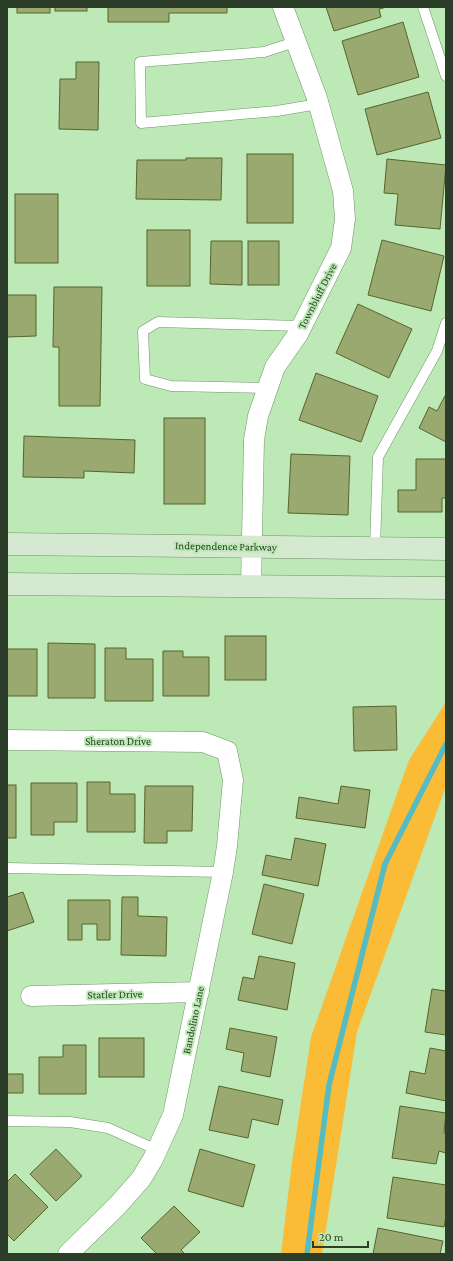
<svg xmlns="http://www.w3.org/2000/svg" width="453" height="1261" font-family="'Crimson Pro',serif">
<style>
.green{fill:#fabb37}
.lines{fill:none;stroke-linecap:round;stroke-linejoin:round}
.stream{stroke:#55bcc3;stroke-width:5.5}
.building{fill:#99a96f;stroke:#57642c}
.service-casing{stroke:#6d9566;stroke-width:11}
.minor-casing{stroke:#6d9566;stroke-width:21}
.secondary-casing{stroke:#6d9566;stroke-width:23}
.service{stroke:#fff;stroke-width:10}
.minor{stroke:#fff;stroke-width:20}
.secondary{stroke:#d5e9d1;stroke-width:22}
.labels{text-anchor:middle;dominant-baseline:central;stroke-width:4;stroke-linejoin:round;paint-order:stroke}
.street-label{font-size:11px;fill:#2c3d29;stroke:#bde9b6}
</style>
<rect width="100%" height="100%" fill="#bde9b6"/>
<polygon class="green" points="446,702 446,786 357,1032 322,1254 281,1254 292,1162 311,1037 409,760"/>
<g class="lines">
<polyline class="stream" points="307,1254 329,1085 385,864 446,744"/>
</g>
<g class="building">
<rect x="17" y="7" width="33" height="6"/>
<rect x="55" y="7" width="32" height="4"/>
<polygon points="108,7 227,7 227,13 169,13 169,22 108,22"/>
<polygon points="326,7 387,7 379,9 381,17 334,31"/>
<polygon points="403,22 419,77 358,95 342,41"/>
<polygon points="76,62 99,62 98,130 59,129 60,79 76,79"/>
<polygon points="428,92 441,138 377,155 365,109"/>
<rect x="247" y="154" width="46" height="69"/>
<polygon points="186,158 222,158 221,200 136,199 137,160 186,160"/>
<polygon points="387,159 446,165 440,229 395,225 398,194 384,193"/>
<rect x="15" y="194" width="43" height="69"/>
<rect x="147" y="230" width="43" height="56"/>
<polygon points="382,240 444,256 431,311 368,295"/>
<polygon points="211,241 242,241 242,285 210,284"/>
<rect x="248" y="241" width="31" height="44"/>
<polygon points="54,287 102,287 100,406 59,406 59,347 53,347"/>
<polygon points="7,295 36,295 36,336 7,337"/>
<polygon points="358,304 412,329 389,378 336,353"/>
<polygon points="316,373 378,396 361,442 299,420"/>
<polygon points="446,394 446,442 419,428 429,407 437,411"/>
<rect x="164" y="418" width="41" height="86"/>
<polygon points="24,436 135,440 134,473 84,471 84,478 23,477"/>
<polygon points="291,454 350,456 348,515 288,513"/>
<polygon points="416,459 446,459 446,498 442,498 442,512 398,512 398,490 416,490"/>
<rect x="225" y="636" width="41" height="44"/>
<polygon points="48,643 95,644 95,698 48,698"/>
<polygon points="105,648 126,648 126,659 153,659 153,701 105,701"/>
<rect x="7" y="649" width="30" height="47"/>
<polygon points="163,651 183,651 183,657 209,657 209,696 163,696"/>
<polygon points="396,706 397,750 354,751 353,707"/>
<polygon points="87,782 110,782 110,794 135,794 135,832 87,832"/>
<polygon points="31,783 77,783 77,822 54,822 54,835 31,835"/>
<rect x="7" y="785" width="9" height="53"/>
<polygon points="145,786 193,786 192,831 167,831 167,843 144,843"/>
<polygon points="341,786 370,790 365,828 296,818 299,797 338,804"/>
<polygon points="295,838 326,844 318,886 262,875 266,855 291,860"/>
<polygon points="264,884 304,894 292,944 252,934"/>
<polygon points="23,892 34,922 7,931 7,897"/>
<polygon points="122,897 138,897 138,916 167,917 166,956 121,955"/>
<polygon points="68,900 110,900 110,940 97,940 97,924 82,924 82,940 68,940"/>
<polygon points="259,956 295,963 287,1010 238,1000 243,977 254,979"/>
<polygon points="432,989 446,991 446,1035 425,1032"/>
<polygon points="230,1028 277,1037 270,1077 241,1071 244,1053 226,1049"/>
<rect x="99" y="1038" width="45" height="39"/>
<polygon points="63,1045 86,1045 86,1094 39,1094 39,1057 63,1057"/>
<polygon points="430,1048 446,1051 446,1101 406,1093 410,1071 425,1074"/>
<polygon points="7,1054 7,1074 23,1074 23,1093 7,1093"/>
<polygon points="219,1086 283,1100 278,1125 252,1119 248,1138 209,1130"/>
<polygon points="400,1106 446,1113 444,1133 446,1133 446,1153 439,1151 436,1164 392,1158"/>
<polygon points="56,1149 82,1176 56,1201 30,1174"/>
<polygon points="200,1149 255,1165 243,1207 188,1191"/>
<polygon points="15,1174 48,1207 14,1241 7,1234 7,1182"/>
<polygon points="393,1177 446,1185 446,1216 444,1227 387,1218"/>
<polygon points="174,1206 200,1232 181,1250 185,1254 157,1254 141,1238"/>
<polygon points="378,1228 443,1241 440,1254 373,1254"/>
</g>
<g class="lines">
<defs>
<g id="service">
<polyline points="423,7 446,76"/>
<polyline points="295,42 264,52 140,62 141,123 277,111 318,104"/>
<polyline points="267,388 171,386 145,379 143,331 158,322 302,326"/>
<polyline points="375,548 378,457 437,351 446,323"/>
<polyline points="7,868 223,872"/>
<polyline points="7,1121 70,1122 108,1128 157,1150"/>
</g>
<g id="minor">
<polyline points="251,586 254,440 258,416 275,367 298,334 341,248 345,219 343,191 317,98 283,7"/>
<polyline points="7,740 203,742 227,751 233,780 227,846 223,872 173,1115 153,1159 141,1179 117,1206 68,1254"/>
<polyline points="31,996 199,992"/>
</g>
<g id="secondary">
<polyline points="7,544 446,549"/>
<polyline points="7,584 446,588"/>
</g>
</defs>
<use href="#service" class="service-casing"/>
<use href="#minor" class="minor-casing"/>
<use href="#secondary" class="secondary-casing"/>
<use href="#service" class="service"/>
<use href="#minor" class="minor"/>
<use href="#secondary" class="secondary"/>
</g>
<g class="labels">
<g class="street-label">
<text transform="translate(317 296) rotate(-63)">Townbluff Drive</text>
<text transform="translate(226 546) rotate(1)">Independence Parkway</text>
<text x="118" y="741">Sheraton Drive</text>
<text transform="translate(115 994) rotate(-1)">Statler Drive</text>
<text transform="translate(193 1020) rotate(-78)">Bandolino Lane</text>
</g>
</g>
<rect width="453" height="1261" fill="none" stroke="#2c3d29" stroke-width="16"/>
<path d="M313 1241v6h55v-6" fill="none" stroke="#2c3d29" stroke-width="2"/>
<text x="319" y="1241" font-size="12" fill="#2c3d29" stroke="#bde9b6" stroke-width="3" paint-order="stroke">20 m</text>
</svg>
